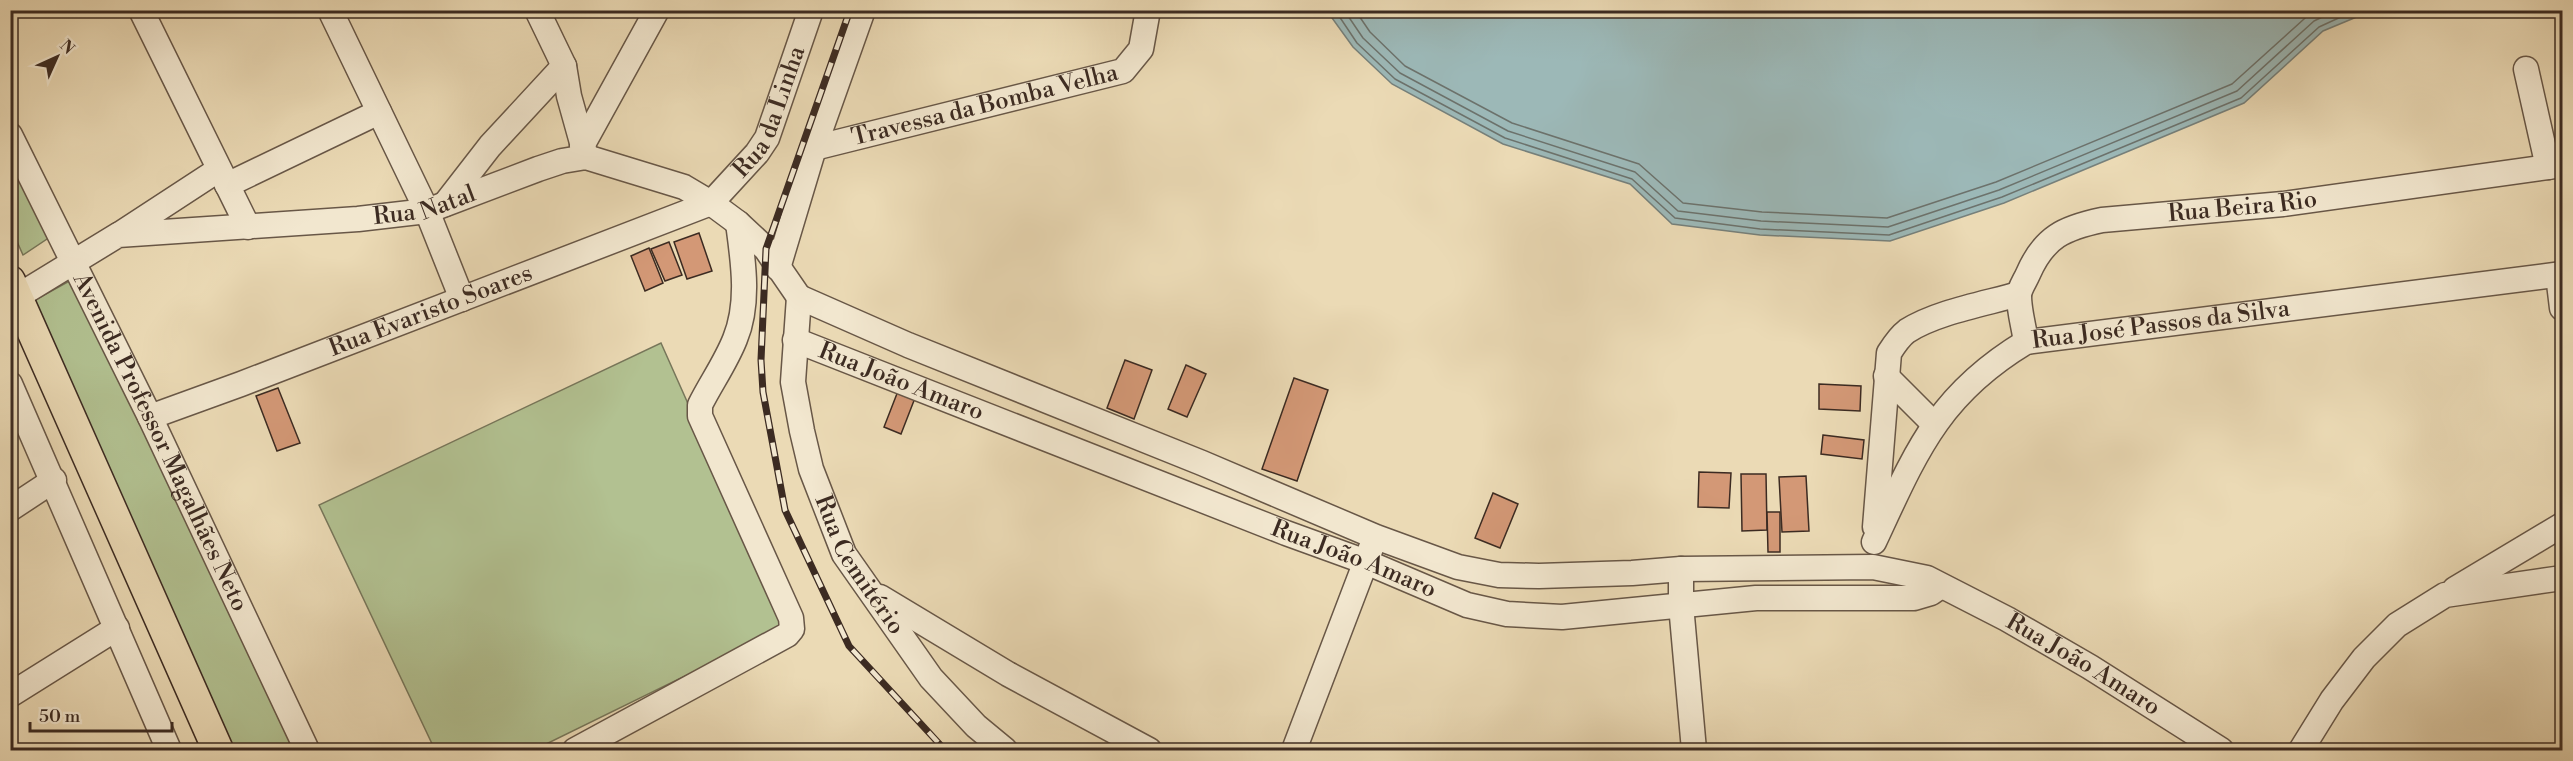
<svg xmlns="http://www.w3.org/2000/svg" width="2573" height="761" font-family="'Libre Bodoni',serif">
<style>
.green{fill:#b2c191;stroke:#77765a;stroke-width:1.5}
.water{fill:#9cb8b7;stroke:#76807b;stroke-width:1.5}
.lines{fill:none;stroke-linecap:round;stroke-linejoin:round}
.shore{stroke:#6c726c;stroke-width:1.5}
.building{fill:#d39876;stroke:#3c2b22;stroke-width:1.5}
.minor-casing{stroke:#685747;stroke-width:27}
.major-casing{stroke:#3c2b22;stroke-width:33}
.minor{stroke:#f2e7cf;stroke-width:24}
.major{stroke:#ebdab5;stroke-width:30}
.rail-casing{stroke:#3c2b22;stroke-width:7}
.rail{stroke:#f2e7cf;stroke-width:4.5;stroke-dasharray:14;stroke-linecap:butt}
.labels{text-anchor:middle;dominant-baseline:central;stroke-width:4.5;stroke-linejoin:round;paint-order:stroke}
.street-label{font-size:24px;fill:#3c2b22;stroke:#f2e7cf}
</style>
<rect width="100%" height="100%" fill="#ebdab5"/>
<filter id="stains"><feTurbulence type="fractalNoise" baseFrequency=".00333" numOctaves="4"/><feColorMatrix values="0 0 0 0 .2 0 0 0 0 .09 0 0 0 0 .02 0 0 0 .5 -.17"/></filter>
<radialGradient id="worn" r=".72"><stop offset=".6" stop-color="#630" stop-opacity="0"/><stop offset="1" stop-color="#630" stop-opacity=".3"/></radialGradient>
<g class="green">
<polygon points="10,156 50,237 23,255 11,228"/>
<polygon points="73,279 296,750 234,750 35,300"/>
<polygon points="661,343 787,626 534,750 435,750 319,505"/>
</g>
<polygon class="water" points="1327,11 2371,11 2323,31 2244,103 2004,203 1890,241 1760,235 1672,224 1630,184 1503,144 1392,84 1353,47"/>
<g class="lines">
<g class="shore">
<polyline points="1335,10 1357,43 1395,79 1505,138 1632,179 1675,218 1760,229 1889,235 2002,197 2241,98 2319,27 2356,10"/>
<polyline points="1344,10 1363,38 1400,73 1508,131 1635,172 1678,211 1761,221 1888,227 1999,190 2237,91 2314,21 2337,10"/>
<polyline points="1355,10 1370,32 1405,66 1512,123 1639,164 1683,203 1762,212 1887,218 1996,182 2232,84 2314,10"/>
</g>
</g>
<g class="building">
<polygon points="699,233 712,271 687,279 674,242"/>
<polygon points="669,242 682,275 665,281 651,249"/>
<polygon points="649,248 663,283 645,291 631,256"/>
<polygon points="1125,360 1152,370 1134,419 1107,408"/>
<polygon points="1186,365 1206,374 1187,417 1168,409"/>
<polygon points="1294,378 1328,390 1297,481 1262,469"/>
<polygon points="1819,384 1861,386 1860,411 1819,409"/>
<polygon points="278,388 300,443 277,451 256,396"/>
<polygon points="898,391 915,398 901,434 884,427"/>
<polygon points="1823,435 1864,440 1862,459 1821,454"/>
<polygon points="1699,472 1731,473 1729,508 1698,507"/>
<polygon points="1741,474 1766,474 1767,530 1742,531"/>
<polygon points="1806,476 1809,531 1782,532 1779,477"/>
<polygon points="1493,493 1518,504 1500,548 1475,538"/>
<polygon points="1767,512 1780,512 1780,552 1768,552"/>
</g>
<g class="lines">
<defs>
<g id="minor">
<polyline points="141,10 248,227"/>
<polyline points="330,10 427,211 462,299"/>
<polyline points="537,10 564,66 569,96 586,157"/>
<polyline points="2526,69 2548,167"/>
<path id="s1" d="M 10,135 L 150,417 L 307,750"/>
<polyline points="582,146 657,10"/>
<path id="s2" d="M 814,148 L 1123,71 L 1141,49 L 1148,10"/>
<polyline points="227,185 379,112"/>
<polyline points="445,204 490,146 564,66"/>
<polyline points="120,234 218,170"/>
<polyline points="778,268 814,148 863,10"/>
<polyline points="2558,275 2562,308"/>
<path id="s3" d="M 799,297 L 908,345 L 1202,463 L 1376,537 L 1458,567 L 1499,575 L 1539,576 L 1632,573 L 1681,569 L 1873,567 L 1927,578 L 2007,619 L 2090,667 L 2221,750"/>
<path id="s4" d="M 799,297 L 793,382 L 802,431 L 811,469 L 844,554 L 931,678 L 976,726 L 1005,750"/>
<path id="s5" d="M 10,301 L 118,235 L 358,219 L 427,211 L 538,169 L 562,161 L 586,157 L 684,187 L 711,203 L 738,223 L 766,249 L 799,297"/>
<path id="s6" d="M 795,340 L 1286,533 L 1366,562 L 1467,605 L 1507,614 L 1562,617 L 1756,598 L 1914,598 L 1931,593 L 1941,586"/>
<path id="s7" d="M 2026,342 C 2024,327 2019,311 2019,296 C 2019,289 2025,281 2028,274 C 2044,237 2064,228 2102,220 L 2283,204 L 2562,165"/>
<polyline points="1886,376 1934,424"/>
<polyline points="10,384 169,750"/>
<path id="s8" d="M 150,417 L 241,384 L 711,203 L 757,153 L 767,138 L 811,10"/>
<polyline points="10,509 54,480"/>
<path d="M 1875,527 L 1889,353 C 1894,345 1899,337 1907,331 C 1937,312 1984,304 2019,294"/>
<path id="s9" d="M 1874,542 C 1916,452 1938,395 2026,342 L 2562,274"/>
<polyline points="1681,569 1681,605 1694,750"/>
<polyline points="2455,589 2562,525"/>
<polyline points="880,597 1008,674 1149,750"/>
<polyline points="10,695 117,628"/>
<path d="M 575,750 L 787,635 L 792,629 L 791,618 L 700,416 L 700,405 C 711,383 726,362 735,339 C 750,303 743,260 738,223"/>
<polyline points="1294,750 1371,548"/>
<polyline points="2301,750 2332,700 2364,658 2397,625 2445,595 2562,578"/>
</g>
<polyline id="major" points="10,281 218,750"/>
</defs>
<use href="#minor" class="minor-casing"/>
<use href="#major" class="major-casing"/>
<use href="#minor" class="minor"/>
<use href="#major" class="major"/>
<defs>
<polyline id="rail" points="850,10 766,249 761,360 763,392 785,510 849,646 945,750"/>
</defs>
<use href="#rail" class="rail-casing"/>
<use href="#rail" class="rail"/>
</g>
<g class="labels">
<g class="street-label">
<text stroke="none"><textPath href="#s2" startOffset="176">Travessa da Bomba Velha</textPath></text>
<text stroke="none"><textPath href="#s8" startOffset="711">Rua da Linha</textPath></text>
<text stroke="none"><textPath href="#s5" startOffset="435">Rua Natal</textPath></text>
<text stroke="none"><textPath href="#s7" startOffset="308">Rua Beira Rio</textPath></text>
<text stroke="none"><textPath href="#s8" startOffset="300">Rua Evaristo Soares</textPath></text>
<text stroke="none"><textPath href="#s9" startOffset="392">Rua José Passos da Silva</textPath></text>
<text stroke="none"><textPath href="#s6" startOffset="114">Rua João Amaro</textPath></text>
<text stroke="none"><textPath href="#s1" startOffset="342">Avenida Professor Magalhães Neto</textPath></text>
<text stroke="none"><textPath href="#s6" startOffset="600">Rua João Amaro</textPath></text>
<text stroke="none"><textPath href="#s4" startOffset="282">Rua Cemitério</textPath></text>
<text stroke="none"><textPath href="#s3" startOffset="1362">Rua João Amaro</textPath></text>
</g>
</g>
<rect width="2573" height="761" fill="none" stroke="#ebdab5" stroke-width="36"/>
<rect x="12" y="12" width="2549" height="737" fill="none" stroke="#3c2b22" stroke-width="3"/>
<rect x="18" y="18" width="2537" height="725" fill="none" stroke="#3c2b22" stroke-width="1.5"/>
<g transform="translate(57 57) rotate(45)" stroke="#f2e7cf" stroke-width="4.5" paint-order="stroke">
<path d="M0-4.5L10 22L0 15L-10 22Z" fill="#3c2b22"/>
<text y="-9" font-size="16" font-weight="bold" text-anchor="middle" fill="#3c2b22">N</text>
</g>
<path d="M30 722v9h142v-9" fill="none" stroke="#3c2b22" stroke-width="3"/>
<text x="39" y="722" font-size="18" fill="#3c2b22" stroke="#f2e7cf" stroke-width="4.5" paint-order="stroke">50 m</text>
<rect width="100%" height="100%" filter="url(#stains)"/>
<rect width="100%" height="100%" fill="url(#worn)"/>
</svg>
